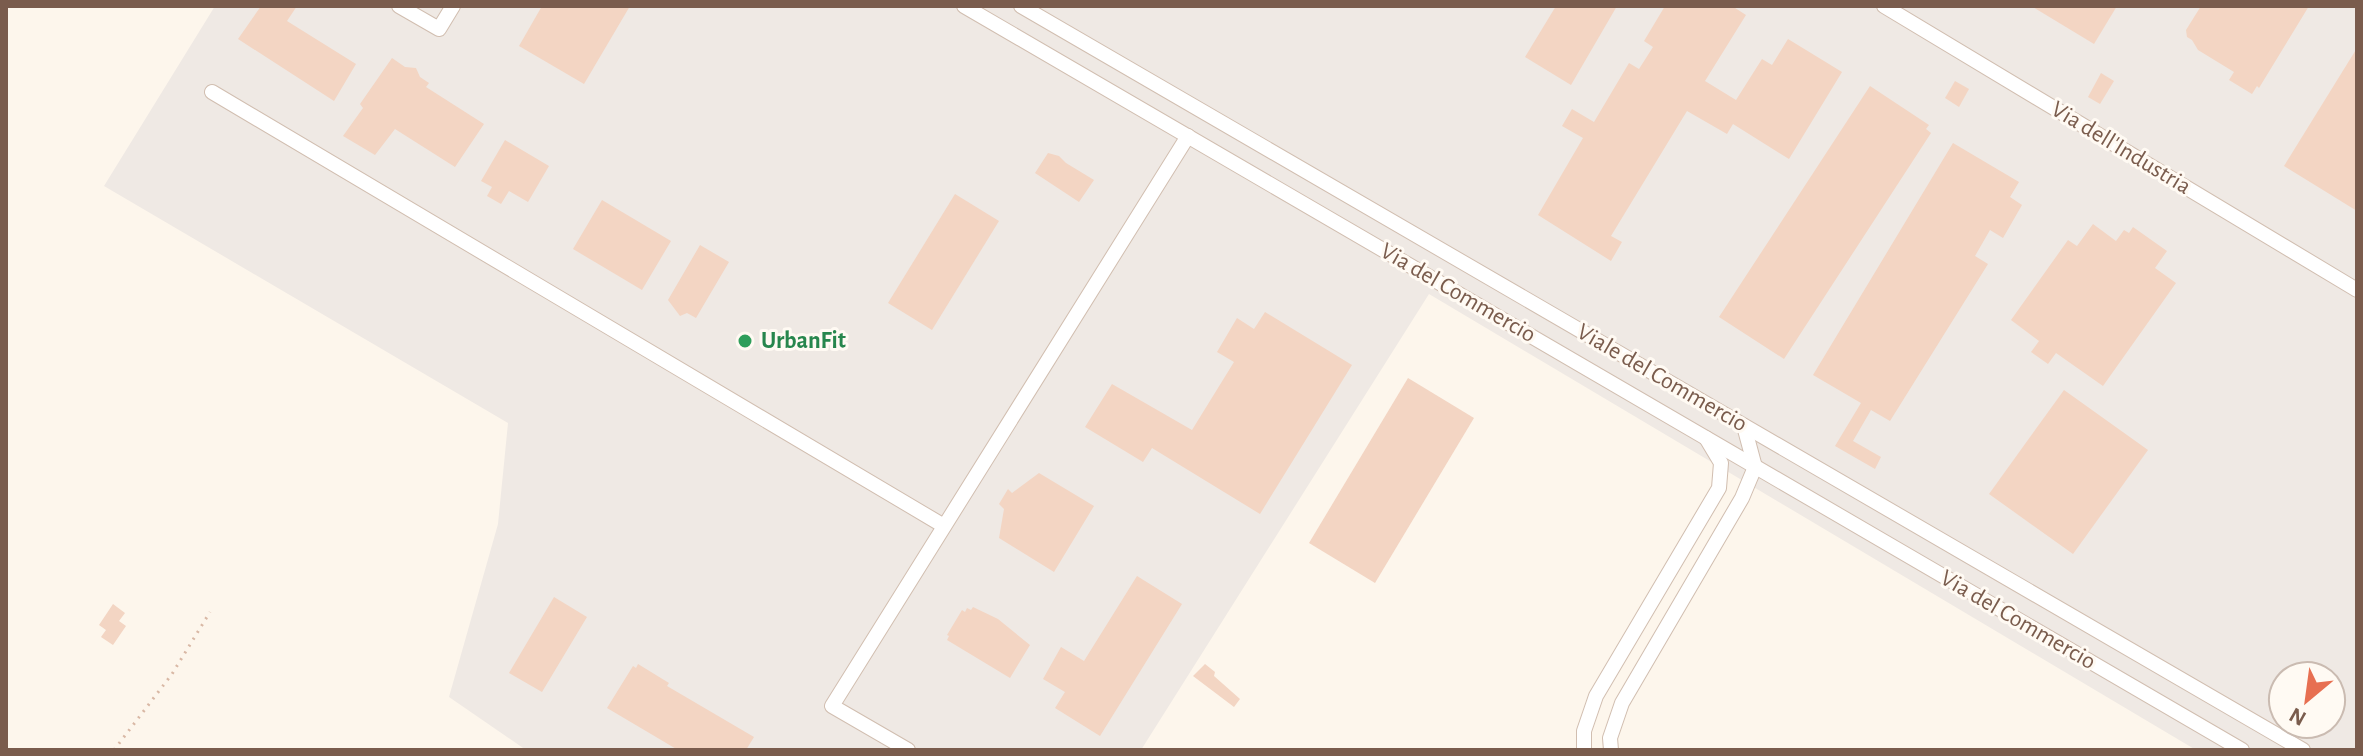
<svg xmlns="http://www.w3.org/2000/svg" width="2363" height="756" font-family="'Alegreya Sans',sans-serif">
<style>
.industrial{fill:#efe9e4;fill-rule:evenodd}
.building{fill:#f3d5c3}
.lines{fill:none;stroke-linecap:round;stroke-linejoin:round}
.street-casing{stroke:#d1beb0;stroke-width:16}
.path{stroke:#d9b8a5;stroke-width:3;stroke-dasharray:2 6;stroke-linecap:butt}
.street{stroke:#fff;stroke-width:14}
.leisure-dot{fill:#2e9e5b;stroke:#fffaf3;stroke-width:3}
.labels{text-anchor:middle;dominant-baseline:central;stroke-width:6;stroke-linejoin:round;paint-order:stroke}
.street-label{font-size:24px;fill:#7a5c4d;stroke:#fffaf3}
.leisure-label{font-size:24px;font-weight:bold;fill:#27864d;stroke:#fffaf3;text-anchor:start}
</style>
<rect width="100%" height="100%" fill="#fdf6ec"/>
<path class="industrial" d="M 215,6 L 2357,6 L 2357,750 L 2196,750 L 1429,294 L 1141,750 L 526,750 L 449,697 L 498,524 L 508,423 L 104,186 ZM 2283,676 L 2331,676 L 2331,724 L 2283,724 Z"/>
<g class="building">
<polygon points="261,6 297,6 287,21 356,64 334,101 238,39"/>
<polygon points="542,6 630,6 584,84 519,46"/>
<polygon points="1556,6 1617,6 1571,85 1525,57"/>
<polygon points="1665,6 1732,6 1746,15 1705,81 1736,100 1762,59 1772,65 1788,39 1842,72 1789,159 1733,124 1727,134 1687,111 1611,236 1622,242 1611,261 1538,215 1583,138 1562,126 1572,109 1594,122 1629,63 1639,69 1653,47 1644,41"/>
<polygon points="2031,6 2117,6 2094,44"/>
<polygon points="2201,6 2309,6 2259,88 2257,86 2252,94 2229,80 2234,72 2198,50 2192,40 2187,37 2186,30"/>
<polygon points="2357,48 2357,211 2284,166"/>
<polygon points="392,58 405,67 416,68 420,77 429,83 426,87 484,124 455,167 395,129 375,155 343,136 363,108 360,104"/>
<polygon points="2101,73 2114,81 2100,104 2088,97"/>
<polygon points="1955,81 1969,89 1959,107 1945,98"/>
<polygon points="1870,86 1929,125 1926,129 1931,133 1784,359 1719,317"/>
<polygon points="505,140 549,166 528,202 509,191 501,204 487,196 492,187 481,181"/>
<polygon points="1953,143 2019,182 2010,197 2022,205 2003,238 1990,230 1975,256 1988,264 1890,421 1871,410 1853,441 1881,457 1875,469 1835,446 1861,403 1813,375"/>
<polygon points="1048,153 1059,156 1066,163 1094,180 1079,202 1035,173"/>
<polygon points="955,194 999,221 932,330 888,303"/>
<polygon points="602,200 671,241 642,290 573,249"/>
<polygon points="2093,224 2116,241 2124,230 2129,233 2133,227 2167,251 2155,268 2176,283 2103,386 2056,353 2048,364 2031,352 2039,341 2011,320 2068,240 2077,246"/>
<polygon points="700,245 729,262 696,318 687,313 680,316 668,300"/>
<polygon points="1265,312 1352,365 1260,514 1152,448 1143,462 1085,427 1112,384 1192,430 1234,362 1217,352 1237,318 1254,329"/>
<polygon points="1408,378 1474,418 1375,583 1309,543"/>
<polygon points="2064,390 2148,450 2073,554 1989,494"/>
<polygon points="1039,473 1094,506 1054,572 999,538 1004,509 999,504 1008,489 1012,493"/>
<polygon points="1137,576 1182,604 1100,736 1055,708 1065,692 1043,679 1061,647 1084,661"/>
<polygon points="554,597 587,617 542,692 509,673"/>
<polygon points="113,604 125,613 119,621 126,626 113,645 101,637 106,630 99,625"/>
<polygon points="973,607 998,619 1030,645 1010,678 947,640 949,636 947,635 962,610 965,612 967,608 971,610"/>
<polygon points="638,664 669,683 667,686 754,737 746,750 678,750 607,708 633,666 636,668"/>
<polygon points="1205,664 1215,672 1214,676 1240,699 1234,707 1193,676"/>
</g>
<g class="lines">
<defs>
<g id="street">
<polyline points="399,6 439,29 453,6"/>
<polyline points="964,6 2242,750"/>
<polyline points="1021,6 2303,750"/>
<polyline points="1884,6 2357,290"/>
<polyline points="212,92 944,526"/>
<polyline points="908,750 832,706 1188,136"/>
<polyline points="1584,750 1584,731 1596,696 1719,488 1721,463 1706,438"/>
<polyline points="1611,750 1610,738 1622,703 1742,498 1755,467 1744,426"/>
</g>
</defs>
<use href="#street" class="street-casing"/>
<polyline class="path" points="114,750 172,674 210,612"/>
<use href="#street" class="street"/>
</g>
<circle class="leisure-dot" cx="745" cy="341" r="8"/>
<g class="labels">
<g class="street-label">
<text transform="translate(2121 148) rotate(31)">Via dell'Industria</text>
<text transform="translate(1458 293) rotate(30)">Via del Commercio</text>
<text transform="translate(1662 378) rotate(30)">Viale del Commercio</text>
<text transform="translate(2018 620) rotate(30)">Via del Commercio</text>
</g>
<g class="leisure-label">
<text x="761" y="341">UrbanFit</text>
</g>
</g>
<rect width="2363" height="756" fill="none" stroke="#7a5c4d" stroke-width="16"/>
<g transform="translate(2307 700) rotate(209)"><circle r="38" fill="#fffaf3" stroke="#cabbb1" stroke-width="2"/>
<path d="M0-6L14 30L0 20L-14 30Z" fill="#e76f51"/>
<text y="-12" font-size="22" font-weight="bold" text-anchor="middle" fill="#7a5c4d">N</text>
</g>
</svg>
